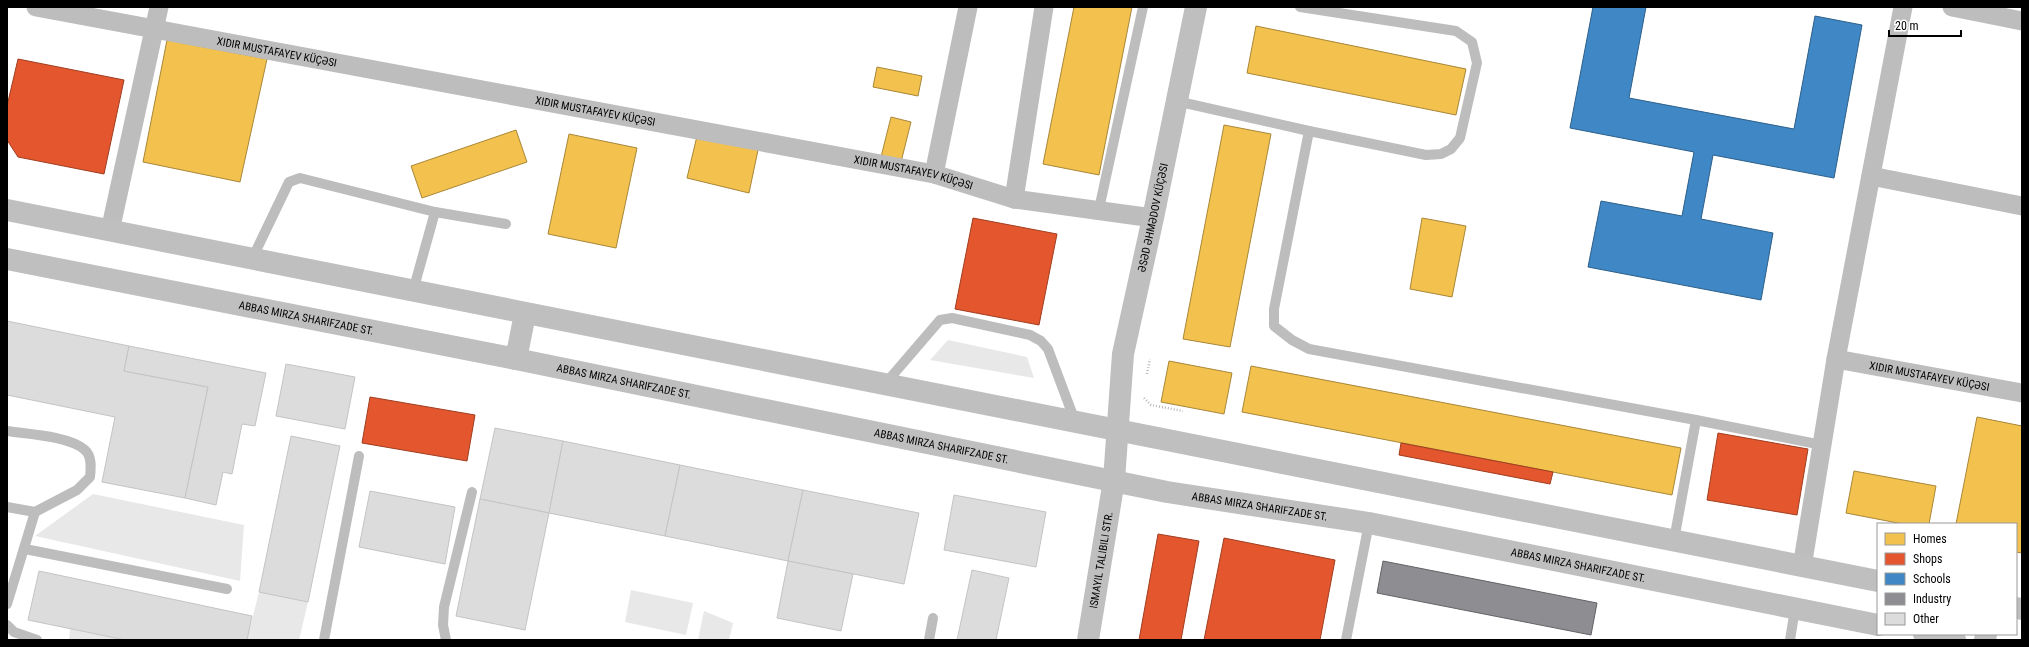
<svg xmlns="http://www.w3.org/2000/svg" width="2029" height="647" font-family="'Roboto Condensed',sans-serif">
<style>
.green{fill:#e8e8e8}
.homes{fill:#f2c14e;stroke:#a98737}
.shops{fill:#e4572e;stroke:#a03d20}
.schools{fill:#3f88c5;stroke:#2c5f8a}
.industry{fill:#8d8d92;stroke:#636366}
.building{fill:#dcdcdc;stroke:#c4c4c4}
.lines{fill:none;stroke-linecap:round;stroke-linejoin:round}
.path{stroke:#b8b8b8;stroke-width:2.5;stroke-dasharray:1 2;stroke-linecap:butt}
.lane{stroke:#bdbdbd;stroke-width:10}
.street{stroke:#bdbdbd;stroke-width:19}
.secondary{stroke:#bfbfbf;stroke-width:22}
.labels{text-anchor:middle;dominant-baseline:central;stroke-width:4;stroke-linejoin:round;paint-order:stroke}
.street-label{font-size:11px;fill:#000;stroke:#fff}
</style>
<rect width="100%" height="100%" fill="#fff"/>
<g class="green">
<polygon points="948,340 1027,357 1034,378 930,360"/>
<polygon points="93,494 244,525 240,581 35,536"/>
<polygon points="631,590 693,603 686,635 625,622"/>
<polygon points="259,592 308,602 299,640 247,640"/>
<polygon points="704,611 733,623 729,640 698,640"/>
<polygon points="70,629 125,640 69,640"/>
</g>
<g class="homes">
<polygon points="1074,7 1132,7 1099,175 1043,164"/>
<polygon points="1256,26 1466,69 1456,115 1247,73"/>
<polygon points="167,40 267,59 240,182 143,162"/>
<polygon points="877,67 922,76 918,96 873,87"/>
<polygon points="891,117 911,122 900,166 880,161"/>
<polygon points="1224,125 1271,134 1230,347 1183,339"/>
<polygon points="516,130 527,162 422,198 411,166"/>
<polygon points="569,134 637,148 616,248 548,234"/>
<polygon points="697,136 758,150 749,193 687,178"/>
<polygon points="1422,218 1466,226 1452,297 1410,289"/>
<polygon points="1169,361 1232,373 1224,414 1161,402"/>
<polygon points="1251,366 1681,448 1672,495 1242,412"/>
<polygon points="1977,417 2022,426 2022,553 2016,552 2016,524 1956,524"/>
<polygon points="1854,471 1936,486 1929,524 1903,524 1846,513"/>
</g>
<g class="shops">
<polygon points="18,59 124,80 104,174 18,157 7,140 7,106"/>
<polygon points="973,218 1057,234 1039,325 955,309"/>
<polygon points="370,397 475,415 467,461 362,443"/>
<polygon points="1718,433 1808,449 1797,515 1707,500"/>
<polygon points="1401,443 1553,472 1550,484 1399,455"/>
<polygon points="1158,534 1199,541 1181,640 1139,640"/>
<polygon points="1224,538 1335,560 1320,640 1204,640"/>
</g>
<polygon class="schools" points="1593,7 1646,7 1629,98 1794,129 1815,16 1862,25 1834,178 1713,155 1701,219 1773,233 1761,300 1588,267 1601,201 1682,216 1694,152 1570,128"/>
<polygon class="industry" points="1383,561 1597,603 1591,635 1377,593"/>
<g class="building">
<polygon points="7,321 129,346 124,371 208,387 185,498 102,482 115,417 7,395"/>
<polygon points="129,346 266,373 255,426 242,424 232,474 223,472 216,505 185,498 208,387 124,371"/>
<polygon points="286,364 355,377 345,429 276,416"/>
<polygon points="495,428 563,441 549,513 480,499"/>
<polygon points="291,436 340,446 308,602 259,592"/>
<polygon points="563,441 680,465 665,536 549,513"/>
<polygon points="680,465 803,490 788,561 665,536"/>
<polygon points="803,490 919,513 904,584 788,561"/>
<polygon points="370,491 455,507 445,564 359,547"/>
<polygon points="954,495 1046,512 1036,567 944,550"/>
<polygon points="480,499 549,513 525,630 456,616"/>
<polygon points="788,561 853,574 841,631 777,618"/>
<polygon points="972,570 1009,578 996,640 957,640"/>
<polygon points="39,571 252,616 247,640 125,640 28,620"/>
</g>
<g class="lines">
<g class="path">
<polyline points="1147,374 1150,359"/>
<polyline points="1144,398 1151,405 1183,411"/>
</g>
<g class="lane">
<polyline points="1300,7 1456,31 1472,42 1477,63 1460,138 1451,149 1441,154 1426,155 1309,131"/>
<polyline points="1176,101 1309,131 1274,309 1274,326 1292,340 1309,349 1696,420"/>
<polyline points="1099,209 1143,7"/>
<polyline points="252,259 289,182 300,178 435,212 506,224"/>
<polyline points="413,291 435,212"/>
<polyline points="885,384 940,320 952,318 1030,335 1041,341 1048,349 1075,421"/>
<path d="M 7,431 C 27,434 70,436 85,450 C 92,456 91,468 90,477 L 77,490 L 35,512 L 7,507"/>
<polyline points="1674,540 1696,420 1822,445"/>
<polyline points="25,549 227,589"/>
<polyline points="7,604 35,512"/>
<polyline points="7,625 14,632 37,640"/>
<polyline points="324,640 359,456"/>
<polyline points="446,640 443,625 444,607 472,492"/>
<polyline points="929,640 933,618"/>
<polyline points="1346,640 1369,523"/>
<polyline points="1790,640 1795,609"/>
</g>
<g class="street">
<path id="s1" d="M 36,7 L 934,174 L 1014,199 L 1153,218"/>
<polyline points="1952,7 2022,21"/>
<polyline points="934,174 968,7"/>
<polyline points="1871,176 2022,206"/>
<polyline points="1014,199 1044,7"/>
<polyline points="110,231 159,7"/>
<path id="s2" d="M 1836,359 L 2022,393"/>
<polyline points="1802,567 1836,359 1903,7"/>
</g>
<g class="secondary">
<polyline points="7,210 1878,581"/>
<path id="s3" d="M 7,259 L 516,359 L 1167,492 L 1369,523 L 1878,625"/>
<polyline points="516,359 525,314"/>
<polyline points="2016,608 2022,609"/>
<polyline points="1924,634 1955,640"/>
<path id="s4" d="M 1088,640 L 1114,480 L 1123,354 L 1153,218 L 1196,7"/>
<polyline points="1985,640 1986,634"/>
</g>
</g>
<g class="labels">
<g class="street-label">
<text stroke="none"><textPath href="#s1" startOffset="245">XIDIR MUSTAFAYEV KÜÇƏSI</textPath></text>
<text stroke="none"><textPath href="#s1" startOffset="569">XIDIR MUSTAFAYEV KÜÇƏSI</textPath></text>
<text stroke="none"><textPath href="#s1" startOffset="893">XIDIR MUSTAFAYEV KÜÇƏSI</textPath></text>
<text stroke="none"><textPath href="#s4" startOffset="428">ƏSƏD ƏHMƏDOV KÜÇƏSI</textPath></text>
<text stroke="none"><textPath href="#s3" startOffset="305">ABBAS MIRZA SHARIFZADE ST.</textPath></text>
<text stroke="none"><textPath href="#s2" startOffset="95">XIDIR MUSTAFAYEV KÜÇƏSI</textPath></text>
<text stroke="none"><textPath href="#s3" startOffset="629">ABBAS MIRZA SHARIFZADE ST.</textPath></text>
<text stroke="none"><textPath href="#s3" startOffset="953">ABBAS MIRZA SHARIFZADE ST.</textPath></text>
<text stroke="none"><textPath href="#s3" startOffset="1277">ABBAS MIRZA SHARIFZADE ST.</textPath></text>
<text stroke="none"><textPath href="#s4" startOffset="81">ISMAYIL TALIBILI STR.</textPath></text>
<text stroke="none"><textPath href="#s3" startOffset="1601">ABBAS MIRZA SHARIFZADE ST.</textPath></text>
</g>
</g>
<rect width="2029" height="647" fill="none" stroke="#000000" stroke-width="16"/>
<rect x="1877" y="523" width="140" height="112" fill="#ffffff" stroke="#999999"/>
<rect x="1885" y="533" width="20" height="12" fill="#f2c14e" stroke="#999999"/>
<text x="1913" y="543" font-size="12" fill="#000000">Homes</text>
<rect x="1885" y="553" width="20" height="12" fill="#e4572e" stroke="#999999"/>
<text x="1913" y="563" font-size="12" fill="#000000">Shops</text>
<rect x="1885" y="573" width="20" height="12" fill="#3f88c5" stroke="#999999"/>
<text x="1913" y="583" font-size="12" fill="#000000">Schools</text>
<rect x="1885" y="593" width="20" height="12" fill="#8d8d92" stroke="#999999"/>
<text x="1913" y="603" font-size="12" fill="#000000">Industry</text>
<rect x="1885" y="613" width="20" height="12" fill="#dcdcdc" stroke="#999999"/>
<text x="1913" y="623" font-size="12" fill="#000000">Other</text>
<path d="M1889 30v6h72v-6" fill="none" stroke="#000000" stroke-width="2"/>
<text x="1895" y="30" font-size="12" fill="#000000" stroke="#ffffff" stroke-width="3" paint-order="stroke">20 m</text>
</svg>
